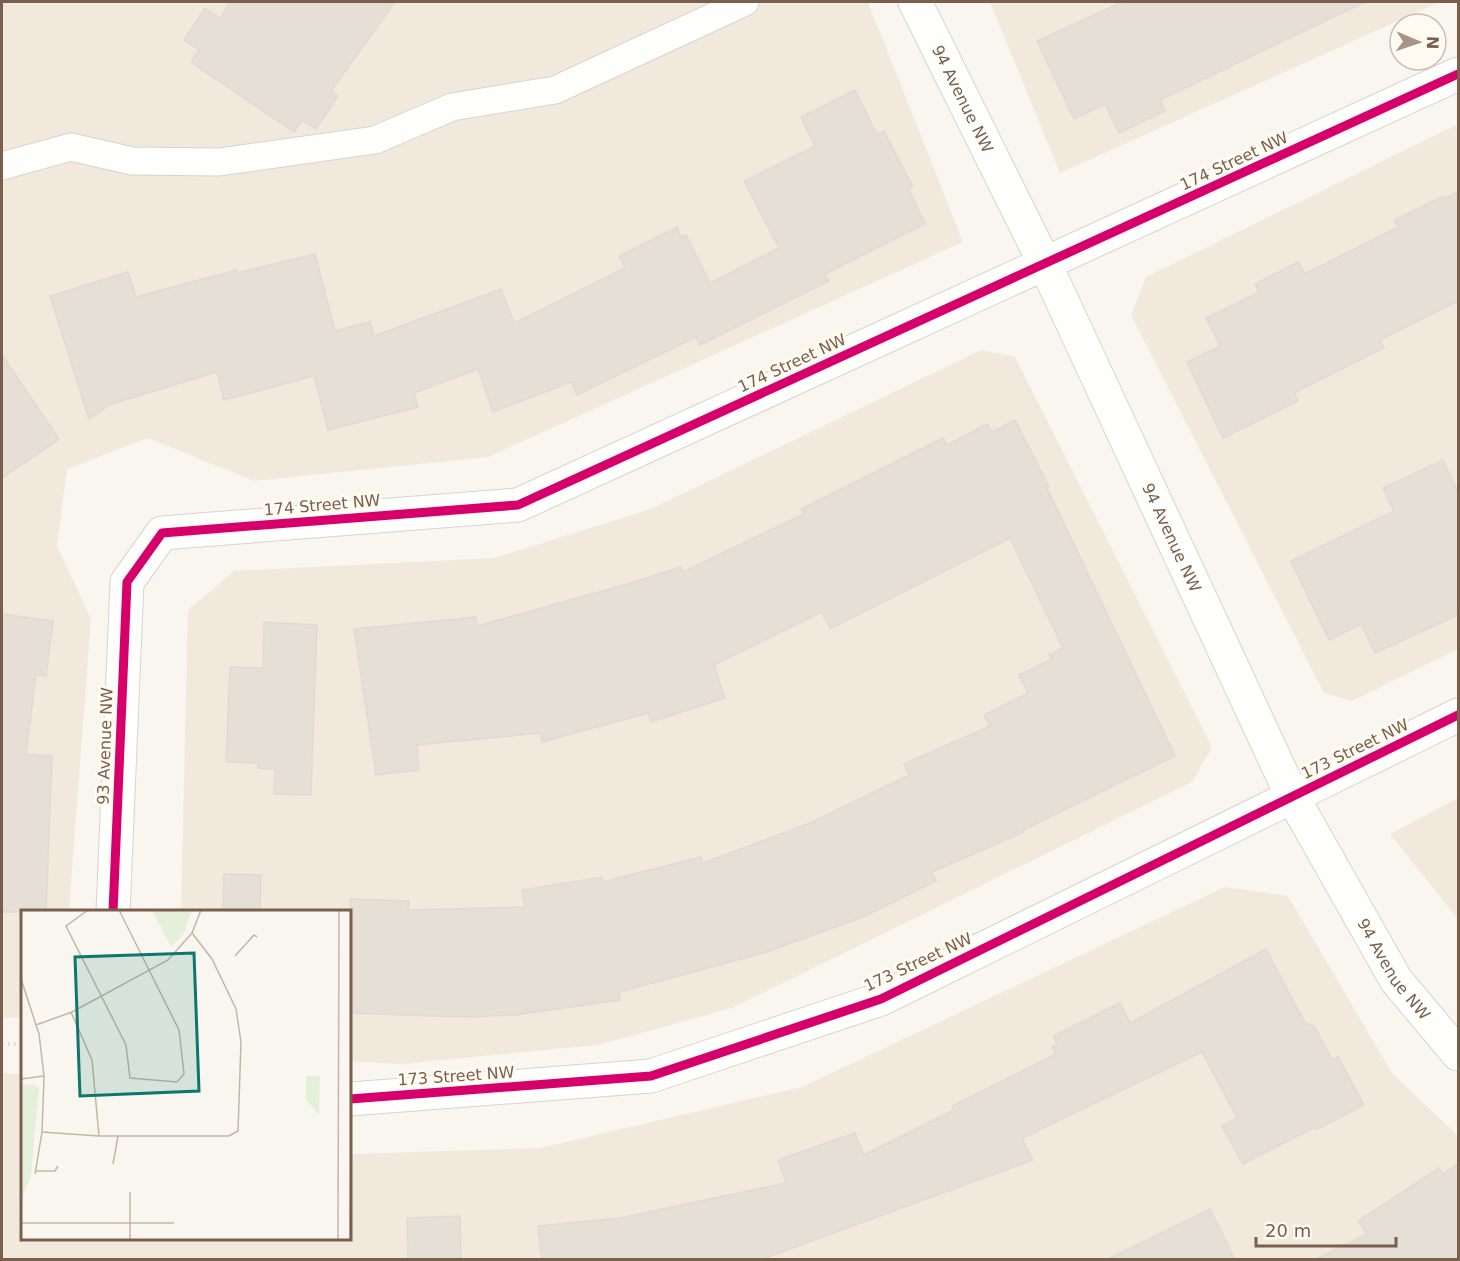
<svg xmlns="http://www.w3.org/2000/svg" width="1460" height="1261" font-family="'DejaVu Sans',sans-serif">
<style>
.residential{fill:#f2e9dd}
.building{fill:#e6dfd5;stroke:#e2dad1;stroke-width:1.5}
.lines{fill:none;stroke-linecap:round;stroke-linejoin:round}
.service-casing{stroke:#d9d3cd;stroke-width:29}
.minor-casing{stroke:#d9d3cd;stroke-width:35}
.path{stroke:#dcd6d0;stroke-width:4;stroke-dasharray:1.5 4.5;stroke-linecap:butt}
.service{stroke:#fefefd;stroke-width:27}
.minor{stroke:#fefefd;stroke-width:33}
.cycleway-casing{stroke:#fffbf2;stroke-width:13}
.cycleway{stroke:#d6006c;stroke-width:9}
.labels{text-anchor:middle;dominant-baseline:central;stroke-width:6;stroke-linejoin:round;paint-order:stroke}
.street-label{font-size:16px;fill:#7a604c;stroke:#fffbf2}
.inset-road{fill:none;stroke:#c2b6a9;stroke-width:1.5}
.view{fill:#0f766e;fill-opacity:0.15;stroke:#0f766e;stroke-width:3}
.inset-edge{fill:none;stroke:#7a604c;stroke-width:3}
</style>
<rect width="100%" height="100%" fill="#f9f6ef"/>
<g class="residential">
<polygon points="2,2 868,2 963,242 488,457 254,481 148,438 67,469 57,546 91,619 69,911 22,912 22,1017 2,1018"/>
<polygon points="990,2 1440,2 1060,173"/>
<polygon points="1458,124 1458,649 1352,701 1324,693 1131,315 1146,277"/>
<polygon points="981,350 1015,357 1212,747 1192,782 732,1008 598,1045 399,1064 350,1061 350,912 181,912 188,610 234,571 494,558 651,509"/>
<polygon points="1458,798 1458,919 1390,834"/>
<polygon points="1225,887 1288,896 1392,1073 1458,1136 1458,1259 2,1260 2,1073 22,1074 22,1238 350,1238 350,1154 540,1148 802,1087"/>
</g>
<g class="building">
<polygon points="230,2 395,2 331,91 338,96 316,129 302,120 294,132 191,62 199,50 184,40 205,8 220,18"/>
<polygon points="1122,2 1365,2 1160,100 1165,111 1119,133 1105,104 1074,119 1037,41"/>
<polygon points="855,90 877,135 884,131 913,187 909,190 925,224 825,274 829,281 700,345 696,337 577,395 571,382 493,412 478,369 414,393 418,407 328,430 314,376 224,400 217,372 111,404 89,419 50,296 128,272 136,297 237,270 238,273 315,254 335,331 370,322 374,336 501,289 514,323 625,268 619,256 677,227 681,237 686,235 710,283 779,248 744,181 815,146 801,117"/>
<polygon points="1458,192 1458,301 1380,340 1384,348 1294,393 1298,401 1223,438 1187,362 1220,346 1206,318 1259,292 1255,284 1298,262 1305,274 1398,227 1394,220 1443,196 1444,199"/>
<polygon points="2,355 59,439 2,478"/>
<polygon points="1015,420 1049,487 1047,488 1175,756 1023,830 1024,832 932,872 936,881 863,917 764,953 619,992 620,1000 515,1015 465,1017 350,1013 350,899 409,901 408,910 525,907 522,890 602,877 603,882 701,857 703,863 810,823 909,775 904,764 990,726 984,715 1028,693 1019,675 1052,659 1049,655 1063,648 1010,538 830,629 822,612 714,665 725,698 651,722 648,713 542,742 540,733 417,745 419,770 376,775 354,629 476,617 477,626 631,583 681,567 683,572 804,514 801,509 943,438 947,445 987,424 992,432"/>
<polygon points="1443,460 1458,492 1458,615 1375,653 1361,624 1329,640 1291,561 1394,511 1383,488"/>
<polygon points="2,614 53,621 46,676 36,675 26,754 52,756 46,912 2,912"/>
<polygon points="264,622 317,625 311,795 274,794 275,769 258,768 258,763 226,762 230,667 263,668"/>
<polygon points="224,874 261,875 260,912 223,912"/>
<polygon points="1266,949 1305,1023 1314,1026 1332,1060 1338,1057 1364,1105 1316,1130 1315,1127 1243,1164 1222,1126 1237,1118 1202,1052 1022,1138 1033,1160 760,1260 542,1260 538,1226 620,1218 786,1183 778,1160 855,1133 864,1155 954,1110 952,1106 1056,1054 1052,1047 1057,1044 1053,1036 1120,1003 1130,1023"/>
<polygon points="1458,1164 1458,1260 1314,1260 1367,1234 1358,1221 1439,1168 1443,1174"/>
<polygon points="1210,1209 1235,1260 1106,1260"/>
<polygon points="460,1216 461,1260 408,1260 407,1218"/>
</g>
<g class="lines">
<defs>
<polyline id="service" points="2,166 71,147 132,161 219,162 375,140 452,107 555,90 745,2"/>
<g id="minor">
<path id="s1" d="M 915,2 L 1045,264 L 1292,796 L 1396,980 L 1458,1054"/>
<polyline points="113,912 127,582 162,533 518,505 1458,74"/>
<polyline points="350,1099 651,1076 881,999 1458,715"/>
</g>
</defs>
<use href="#service" class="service-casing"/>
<use href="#minor" class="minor-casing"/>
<polyline class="path" points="2,1044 22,1044"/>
<use href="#service" class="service"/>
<use href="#minor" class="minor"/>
<defs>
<g id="cycleway">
<polyline points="113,912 127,582 162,533 518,505 1458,74"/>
<polyline points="350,1099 651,1076 881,999 1458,715"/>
</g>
</defs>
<use href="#cycleway" class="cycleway-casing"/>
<use href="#cycleway" class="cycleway"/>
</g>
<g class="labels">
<g class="street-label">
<text stroke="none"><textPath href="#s1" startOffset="108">94 Avenue NW</textPath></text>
<text transform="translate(1234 161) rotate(-25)">174 Street NW</text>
<text transform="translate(792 363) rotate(-25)">174 Street NW</text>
<text transform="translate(322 505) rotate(-5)">174 Street NW</text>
<text stroke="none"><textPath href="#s1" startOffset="594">94 Avenue NW</textPath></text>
<text transform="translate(105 746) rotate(-88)">93 Avenue NW</text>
<text transform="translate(1355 749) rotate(-26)">173 Street NW</text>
<text transform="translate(918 962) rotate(-25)">173 Street NW</text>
<text stroke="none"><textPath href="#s1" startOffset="1080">94 Avenue NW</textPath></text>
<text transform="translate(456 1076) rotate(-4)">173 Street NW</text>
</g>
</g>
<g transform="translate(21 910)">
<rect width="330" height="330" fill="#f9f6ef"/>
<path d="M 131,0 L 171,0 L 163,23 L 150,37 ZM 285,166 L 299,166 L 298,205 L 285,189 ZM 11,174 L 18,178 L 10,266 L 0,290 L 0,176 Z" fill="#e5f0da"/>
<path class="inset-road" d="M 67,0 L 45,16 L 105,135 L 109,168 L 156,172 L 163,164 L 158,120 L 98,0M 214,46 L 233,25 L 236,27M 0,69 L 18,124 L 23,166 L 21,222 L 14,264M 50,102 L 71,150 L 78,226M 15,115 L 51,102 L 147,50 L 171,23 L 180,0M 0,169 L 23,166M 21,222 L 78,226 L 208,226 L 217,221 L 220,132 L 215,99 L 191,49 L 171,23M 92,254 L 97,226M 14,261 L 34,261 L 37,256M 0,313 L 153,313M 109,330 L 109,282M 317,330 L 318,0M 329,330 L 330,219"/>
<path class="view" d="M 173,43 L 178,181 L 59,186 L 54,47 Z"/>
<rect width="330" height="330" class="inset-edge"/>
</g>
<rect width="1460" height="1261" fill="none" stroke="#7a604c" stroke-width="6"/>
<g transform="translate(1418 42) rotate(92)"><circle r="28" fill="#fffbf2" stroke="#cabdb0" stroke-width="1.5"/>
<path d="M0-4.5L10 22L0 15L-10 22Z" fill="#a69485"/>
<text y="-9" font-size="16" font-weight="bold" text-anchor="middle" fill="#7a604c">N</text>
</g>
<path d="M1256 1237v9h140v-9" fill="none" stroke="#7a604c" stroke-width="3"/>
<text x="1265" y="1237" font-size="18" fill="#7a604c" stroke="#fffbf2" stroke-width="4.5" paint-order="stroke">20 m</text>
</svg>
